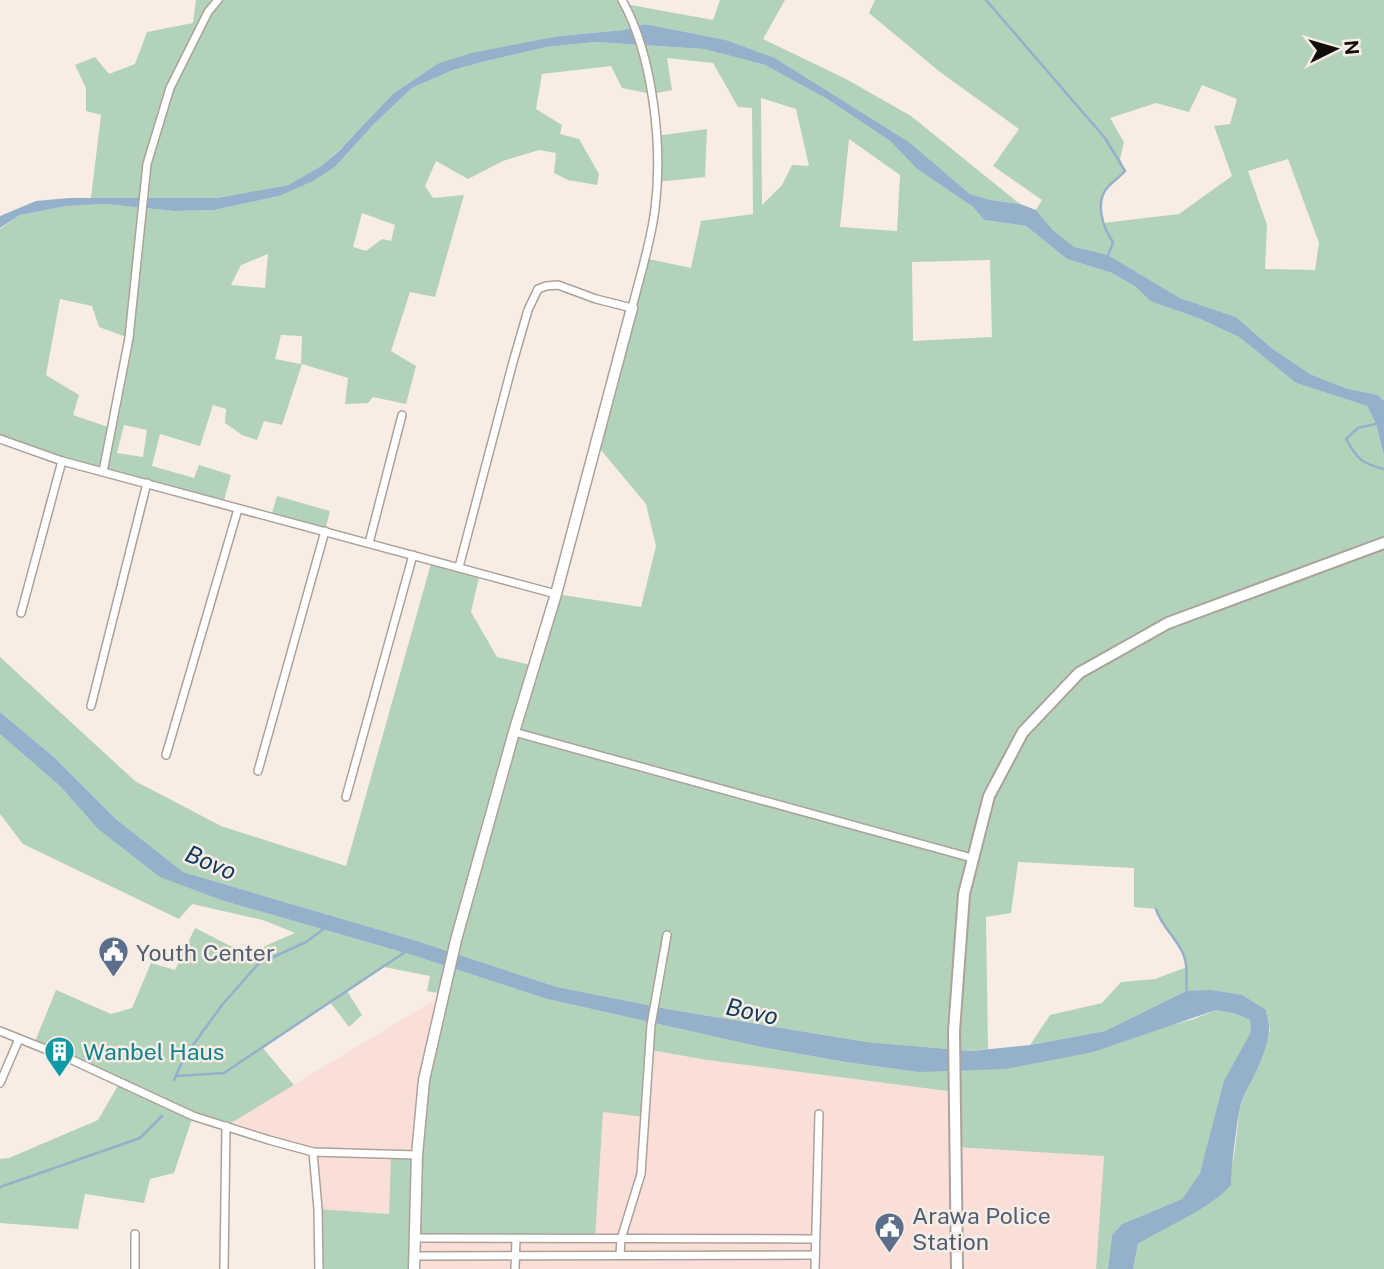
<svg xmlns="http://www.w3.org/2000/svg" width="1384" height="1269" font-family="'Public Sans',sans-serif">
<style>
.commercial{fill:#f9dfd8}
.green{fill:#b2d2ba;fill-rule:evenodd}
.water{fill:#94b0cb}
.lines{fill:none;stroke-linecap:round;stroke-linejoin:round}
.stream{stroke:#94b0cb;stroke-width:2.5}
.street-casing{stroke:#aca299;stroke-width:10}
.secondary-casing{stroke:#aca299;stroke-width:13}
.primary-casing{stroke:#aca299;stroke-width:14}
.street{stroke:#fff;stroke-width:7}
.secondary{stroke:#fff;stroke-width:10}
.primary{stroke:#fff;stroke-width:10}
.labels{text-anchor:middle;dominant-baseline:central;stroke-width:5;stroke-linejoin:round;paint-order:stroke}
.service-label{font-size:23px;fill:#4e5e75;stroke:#f8ede4;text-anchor:start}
.culture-label{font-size:23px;fill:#0d838f;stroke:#f8ede4;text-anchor:start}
.water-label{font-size:24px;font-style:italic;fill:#103b60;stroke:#f8ede4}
</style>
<rect width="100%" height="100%" fill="#f8ede4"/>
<g class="commercial">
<polygon points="444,994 417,1155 391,1155 389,1214 318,1209 313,1152 226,1126"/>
<polygon points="649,1050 707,1060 956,1092 956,1147 1105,1156 1096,1269 414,1269 414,1238 595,1239 603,1112"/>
</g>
<g class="green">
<polygon points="196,0 622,0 625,4 713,20 720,0 785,0 763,39 846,79 911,116 1020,204 991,200 970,194 909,142 775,58 726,40 645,24 623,30 559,36 439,63 321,166 288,185 217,198 91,198 101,115 86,111 86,88 75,65 95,57 109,74 135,64 147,32 193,23"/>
<path d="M 875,0 L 1384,0 L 1384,401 L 1378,395 L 1345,388 L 1310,374 L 1273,349 L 1236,317 L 1180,298 L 1108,255 L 1074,248 L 1053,230 L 1036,210 L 1042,200 L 993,166 L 1019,129 L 940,72 L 869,13 ZM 1202,85 L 1237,99 L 1230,124 L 1214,126 L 1232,176 L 1179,214 L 1103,223 C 1102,211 1099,197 1107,187 C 1112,182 1120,177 1125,171 L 1120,159 L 1124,142 L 1110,118 L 1156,103 L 1189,112 ZM 1288,159 L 1319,243 L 1315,270 L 1265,269 L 1267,225 L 1248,171 Z"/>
<path d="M 595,42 L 704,49 L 765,65 L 827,99 L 890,141 L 917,169 L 973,207 L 984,220 L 1026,226 L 1067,259 L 1112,273 L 1136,287 L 1150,301 L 1198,318 L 1239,337 L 1296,383 L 1367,406 L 1376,424 L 1384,456 L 1384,1269 L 1133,1269 L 1138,1244 L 1159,1230 L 1230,1175 L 1234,1156 L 1240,1107 L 1264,1051 L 1270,1030 L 1266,1010 L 1186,991 L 1105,1031 L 1030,1045 L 1050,1015 L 1102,1003 L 1121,982 L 1155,979 L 1187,967 C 1182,945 1163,931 1156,909 L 1134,907 L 1134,868 L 1018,862 L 1011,913 L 986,917 L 988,1049 L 971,1051 L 867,1042 L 673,1010 L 557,987 L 414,940 L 183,872 L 116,819 L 54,757 L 0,712 L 0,657 L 135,781 L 221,826 L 346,866 L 432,560 L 480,573 L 471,612 L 497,657 L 535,666 L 556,594 L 641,607 L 656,546 L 646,504 L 596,444 L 644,258 L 691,268 L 701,221 L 753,214 L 752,108 L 738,107 L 713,63 L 667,58 L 672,90 L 652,94 L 622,88 L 611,66 L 542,74 L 536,109 L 562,125 L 560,134 L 579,139 L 599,174 L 597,185 L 568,180 L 554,173 L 556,153 L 539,150 L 503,161 L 468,179 L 436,161 L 425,186 L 433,198 L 464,195 L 435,297 L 410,292 L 391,351 L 416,366 L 406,404 L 373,397 L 368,403 L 345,404 L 348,378 L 302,364 L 282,425 L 264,421 L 257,440 L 242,435 L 225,423 L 226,409 L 213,405 L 200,446 L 160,434 L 152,466 L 194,478 L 199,465 L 231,475 L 223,504 L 0,439 L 0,229 L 20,215 L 67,206 L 105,204 L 174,211 L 214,210 L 279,196 L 336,166 L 372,126 L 412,88 L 453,70 L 482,62 L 547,47 ZM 761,98 L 796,109 L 809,166 L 792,165 L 782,185 L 762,205 ZM 849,139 L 900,175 L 897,231 L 840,227 ZM 362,213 L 395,225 L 391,241 L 382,239 L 366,251 L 353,247 ZM 268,254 L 265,288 L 231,285 L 241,265 ZM 990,260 L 992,337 L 913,341 L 912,262 ZM 60,299 L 92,306 L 99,327 L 129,338 L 111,428 L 73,415 L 79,395 L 46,375 ZM 281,335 L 302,336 L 301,364 L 275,359 ZM 124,425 L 147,430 L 143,457 L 117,453 Z"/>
<polygon points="707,129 705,177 656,182 656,136"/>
<polygon points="277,496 330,511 325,531 271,517"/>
<polygon points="0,734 61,787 97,828 224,901 412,955 547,999 761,1047 845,1062 918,1072 1164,1027 1194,1019 1216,1010 1236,1014 1250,1020 1252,1032 1211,1137 1200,1173 1182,1199 1122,1224 1112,1235 1108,1269 1096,1269 1104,1156 956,1147 955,1092 707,1060 650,1050 645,1117 603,1112 595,1239 415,1238 414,1269 319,1269 318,1209 389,1214 391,1155 417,1155 424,1080 443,994 427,991 430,976 384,967 347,991 362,1015 349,1027 330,1002 262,1047 294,1085 226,1126 193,1116 174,1173 150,1179 144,1203 85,1194 78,1229 0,1223 0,1159 9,1158 98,1120 120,1082 34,1044 56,990 111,1014 132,1008 151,963 175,970 195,928 254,958 265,946 295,933 263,920 192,904 179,919 23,844 0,814"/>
</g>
<g class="water">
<polygon points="645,24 726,40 775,58 909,142 970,194 991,200 1020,204 1036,210 1053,230 1074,247 1108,255 1180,298 1236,317 1273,349 1310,374 1345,388 1378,395 1384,401 1384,456 1376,424 1367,406 1296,383 1239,337 1198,318 1150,301 1136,287 1112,273 1067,259 1026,226 984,220 973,207 917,169 890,141 827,99 765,65 704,49 595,42 547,47 482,62 453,70 412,88 372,126 336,166 313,181 279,196 214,210 174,211 105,204 67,206 20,215 0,228 0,216 36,201 69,198 217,198 288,185 321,166 340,150 393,94 439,63 472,53 559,36 623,30"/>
<path d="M 0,712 L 54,757 L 116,819 L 183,872 L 414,940 L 557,987 L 673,1010 L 867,1042 L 971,1051 L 1030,1045 L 1105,1031 L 1186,991 L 1211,990 L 1242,995 L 1266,1010 C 1267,1017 1270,1025 1269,1032 C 1266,1057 1250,1081 1241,1104 C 1238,1112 1230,1176 1231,1185 C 1207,1211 1168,1225 1138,1244 L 1133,1269 L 1108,1269 L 1112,1235 L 1122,1224 L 1182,1199 L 1200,1173 L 1224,1081 L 1251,1032 L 1250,1020 L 1236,1014 L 1216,1010 L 1093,1052 L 1005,1069 L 918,1072 L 845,1062 L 761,1047 L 547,999 L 412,955 L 224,901 L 160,877 L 97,828 L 61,787 L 0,734 Z"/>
</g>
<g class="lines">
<g class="stream">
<path d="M 986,0 L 1105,138 L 1125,171 C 1120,177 1113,181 1108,187 C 1094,202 1103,228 1113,242 L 1108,256"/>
<path d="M 1384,422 L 1358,428 L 1346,439 C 1358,460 1361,463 1384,469"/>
<path d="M 1156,909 C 1162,928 1179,940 1184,956 C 1189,969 1185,981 1187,994"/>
<polyline points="176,1076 224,1073 405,952"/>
<polyline points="174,1080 185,1056 222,1005 258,964 306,942 325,928"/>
<polyline points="0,1187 140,1138 162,1116"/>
</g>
<defs>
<g id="street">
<polyline points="0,439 62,461 556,594"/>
<polyline points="103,472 129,338 147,164 170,88 208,12 218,0"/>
<polyline points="369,543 402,415"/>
<path d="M 459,567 L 513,362 L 528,310 L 538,289 L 546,286 L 558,285 L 596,299 L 632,308 C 640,276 651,242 655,209 C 663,146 653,55 622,0"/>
<polyline points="21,613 62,461"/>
<polyline points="91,706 147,483"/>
<polyline points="514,732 972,858"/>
<polyline points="166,755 238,509"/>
<polyline points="258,771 325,531"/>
<polyline points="346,797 413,555"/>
<polyline points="0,1031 70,1059 193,1116 269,1140 313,1152 417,1155"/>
<polyline points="0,1083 19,1039"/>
<polyline points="313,1152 318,1209 319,1269"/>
<polyline points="414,1238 815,1239"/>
<polyline points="620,1255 621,1239 641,1174 651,1025 667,935"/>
<polyline points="414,1256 815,1255"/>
<polyline points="135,1269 135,1234"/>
<polyline points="224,1269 226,1126"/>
<polyline points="515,1269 516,1239"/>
<polyline points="815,1269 819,1114"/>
</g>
<polyline id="secondary" points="414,1269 417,1155 424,1080 456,940 514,732 556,594 632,308"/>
<polyline id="primary" points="957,1269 954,1031 964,894 989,796 1023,732 1079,673 1168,623 1384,543"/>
</defs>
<use href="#street" class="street-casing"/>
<use href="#secondary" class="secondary-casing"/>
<use href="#primary" class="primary-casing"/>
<use href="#street" class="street"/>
<use href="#secondary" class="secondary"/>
<use href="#primary" class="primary"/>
</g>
<defs>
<symbol id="civic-pin" viewBox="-11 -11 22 30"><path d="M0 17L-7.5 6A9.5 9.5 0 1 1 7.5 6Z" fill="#5c6f8a" stroke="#f8ede4"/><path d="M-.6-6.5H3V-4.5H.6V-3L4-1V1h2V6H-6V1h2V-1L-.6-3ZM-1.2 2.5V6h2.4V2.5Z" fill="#fff"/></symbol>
<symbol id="building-pin" viewBox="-11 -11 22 30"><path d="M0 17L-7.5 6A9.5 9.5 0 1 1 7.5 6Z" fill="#0f9aa8" stroke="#f8ede4"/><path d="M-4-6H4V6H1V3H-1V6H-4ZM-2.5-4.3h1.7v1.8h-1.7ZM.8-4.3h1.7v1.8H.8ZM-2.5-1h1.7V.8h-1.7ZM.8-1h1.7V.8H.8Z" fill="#fff"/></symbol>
</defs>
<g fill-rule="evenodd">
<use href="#civic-pin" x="96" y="934" width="35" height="47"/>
<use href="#building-pin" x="42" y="1034" width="35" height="47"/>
<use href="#civic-pin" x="872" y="1210" width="35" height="47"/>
</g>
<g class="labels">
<g class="service-label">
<text x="136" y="952">Youth Center</text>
<text x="912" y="1215">Arawa Police<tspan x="912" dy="26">Station</tspan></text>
</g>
<g class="culture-label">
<text x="83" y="1051">Wanbel Haus</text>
</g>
<g class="water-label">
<text transform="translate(211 862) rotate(23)">Bovo</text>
<text transform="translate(752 1011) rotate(12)">Bovo</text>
</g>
</g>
<g transform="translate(1335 49) rotate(85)" stroke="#f8ede4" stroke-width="5" paint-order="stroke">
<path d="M0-5L12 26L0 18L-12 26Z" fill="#0f0c09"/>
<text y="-10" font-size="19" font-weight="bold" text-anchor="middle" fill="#0f0c09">N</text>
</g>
</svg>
